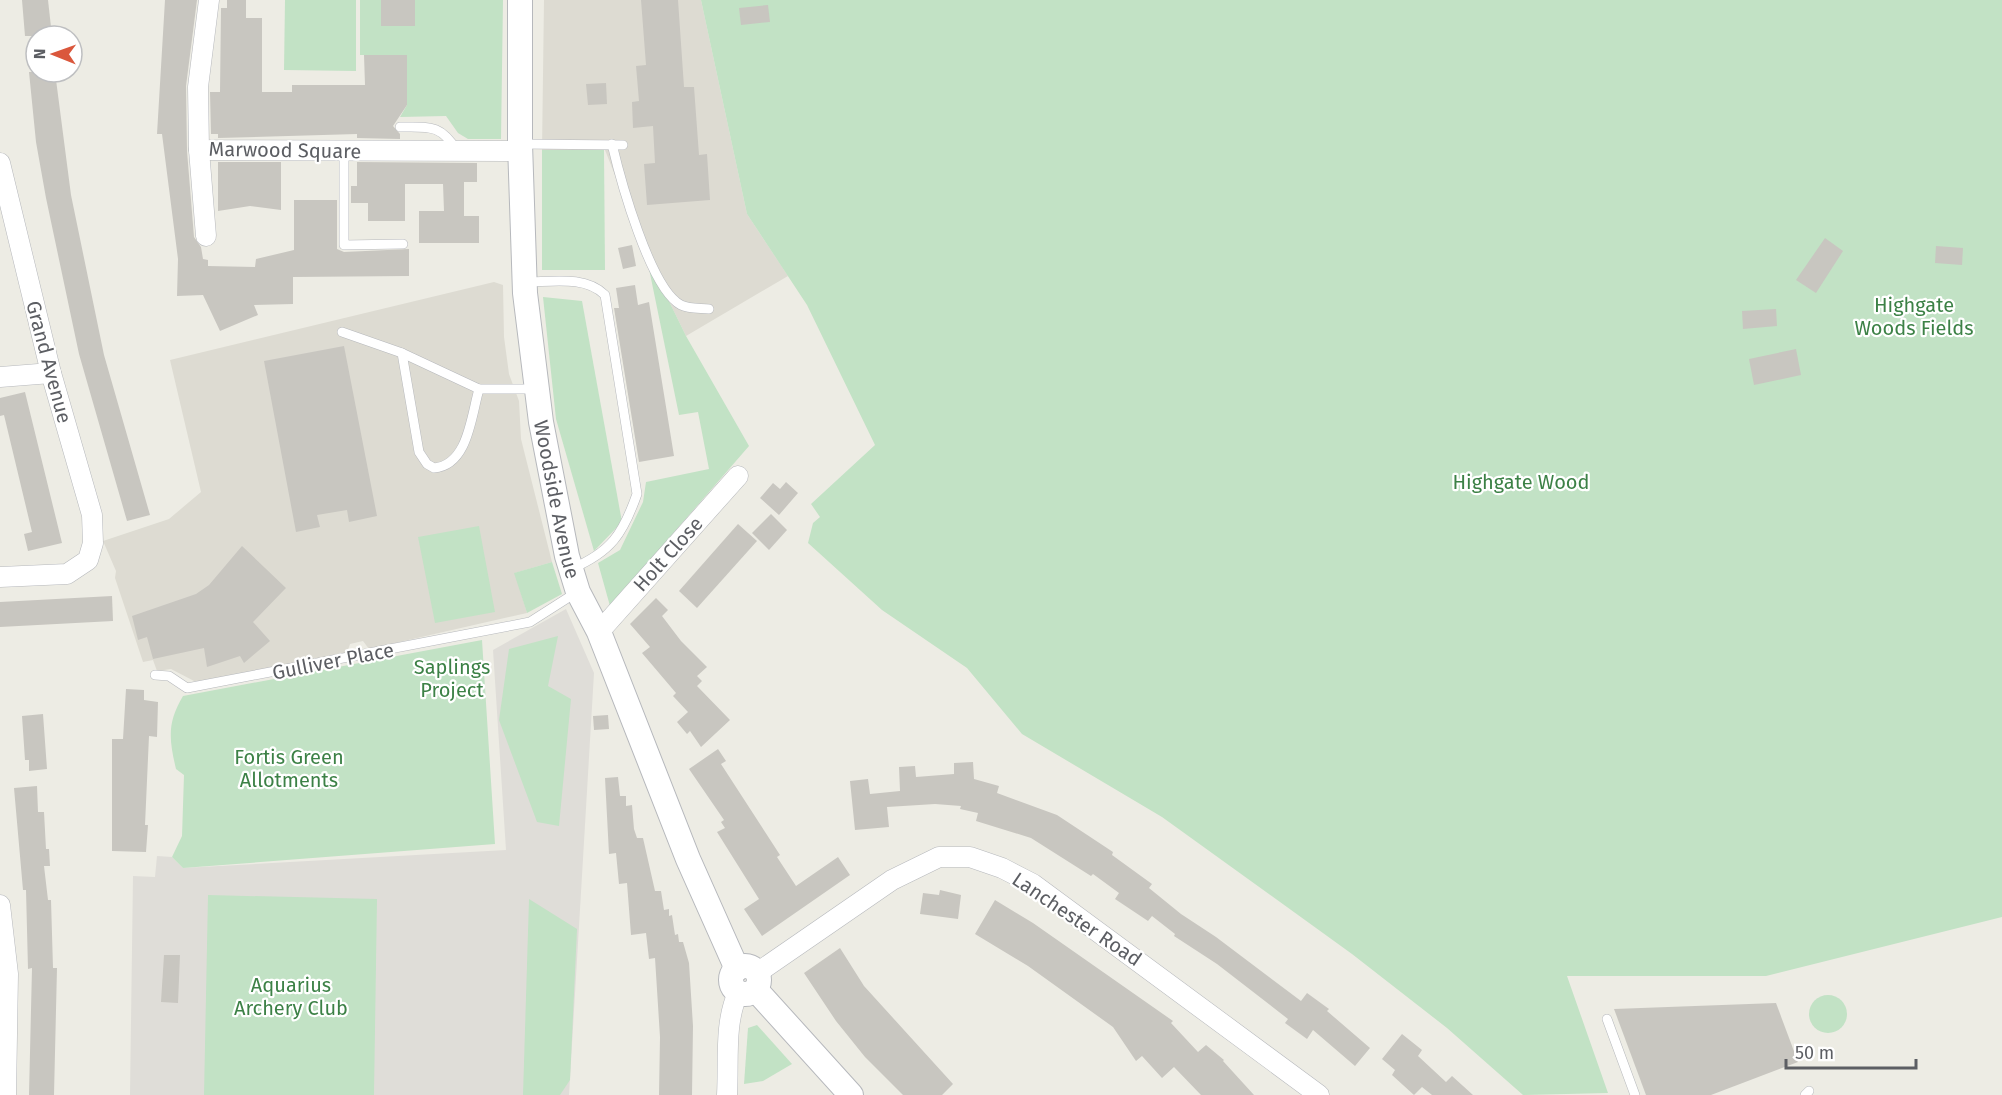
<svg xmlns="http://www.w3.org/2000/svg" width="2002" height="1095" font-family="'Fira Sans',sans-serif">
<style>
.industrial{fill:#dfddd8}
.education{fill:#dddbd2}
.green{fill:#c2e2c5}
.building{fill:#c8c6c0}
.lines{fill:none;stroke-linecap:round;stroke-linejoin:round}
.service-casing{stroke:#b6b8bc;stroke-width:10}
.minor-casing{stroke:#b6b8bc;stroke-width:21}
.tertiary-casing{stroke:#b6b8bc;stroke-width:26}
.service{stroke:#fff;stroke-width:9}
.minor{stroke:#fff;stroke-width:20}
.tertiary{stroke:#fff;stroke-width:24}
.labels{text-anchor:middle;dominant-baseline:central;stroke-width:4.5;stroke-linejoin:round;paint-order:stroke}
.street-label{font-size:20px;fill:#5c5e63;stroke:#fff}
.park-label{font-size:20px;fill:#3c8146;stroke:#fff}
</style>
<rect width="100%" height="100%" fill="#edece4"/>
<polygon class="industrial" points="566,609 594,673 569,1095 130,1095 133,876 155,877 157,856 172,857 183,868 506,850 493,650"/>
<g class="education">
<polygon points="544,0 701,0 747,214 788,276 686,336 646,254 605,150 542,150"/>
<polygon points="494,282 503,285 504,337 509,374 519,401 521,439 552,562 515,573 527,613 369,649 363,641 350,644 347,653 282,665 277,663 269,669 196,682 171,669 157,671 153,660 143,662 115,578 116,571 103,541 169,519 201,492 170,360"/>
</g>
<g class="green">
<polygon points="285,0 356,0 356,71 284,70"/>
<polygon points="360,0 503,0 501,139 468,139 458,133 446,116 400,117 407,105 407,55 360,55"/>
<polygon points="701,0 2002,0 2002,917 1766,976 1567,976 1608,1093 1523,1095 1447,1028 1352,954 1162,817 1022,734 967,668 882,610 808,543 813,523 820,517 811,504 875,445 807,305 747,214"/>
<polygon points="542,150 604,150 605,270 542,270"/>
<polygon points="646,254 686,336 749,446 610,606 598,563 620,550 643,502 646,482 709,469 698,412 679,415"/>
<polygon points="543,297 582,301 622,522 594,551 556,419"/>
<polygon points="479,526 495,612 435,623 418,537"/>
<polygon points="552,562 562,594 527,613 514,573"/>
<polygon points="558,636 548,686 571,699 559,826 537,822 499,720 509,649"/>
<path d="M 482,640 L 495,844 L 183,868 L 172,857 L 182,836 L 184,775 L 176,769 C 169,739 167,723 183,696 Z"/>
<polygon points="208,895 377,899 374,1095 204,1095"/>
<polygon points="529,899 577,929 570,1080 560,1095 523,1095"/>
<circle cx="1828" cy="1014" r="19"/>
<polygon points="757,1025 792,1064 763,1081 744,1084 748,1028"/>
</g>
<g class="building">
<polygon points="22,0 48,0 52,36 25,36"/>
<polygon points="165,0 197,0 186,86 187,151 194,237 201,247 203,259 208,260 208,266 255,267 256,259 294,250 294,200 337,200 337,249 344,252 409,249 409,276 293,277 293,304 254,305 258,315 220,331 203,295 177,296 178,259 162,134 157,134"/>
<polygon points="227,0 246,0 246,18 262,18 262,92 292,92 292,85 365,85 364,55 407,55 407,105 393,126 400,134 400,139 357,138 357,134 218,138 218,134 211,134 210,92 220,92 221,8 227,8"/>
<rect x="381" y="0" width="34" height="26"/>
<polygon points="641,0 678,0 684,87 694,87 699,155 707,154 710,200 647,205 644,164 655,163 653,126 633,128 632,102 639,101 636,66 646,65"/>
<polygon points="768,5 770,22 741,25 739,8"/>
<polygon points="29,72 55,72 71,195 104,355 150,515 127,521 79,354 46,198 36,142"/>
<polygon points="606,83 607,104 588,105 586,84"/>
<polygon points="218,162 281,162 281,210 250,206 218,211"/>
<polygon points="357,162 477,163 477,182 464,182 464,216 479,216 479,243 419,243 419,211 444,211 443,184 405,184 405,221 368,221 368,203 351,203 351,186 357,186"/>
<polygon points="1825,238 1843,251 1816,293 1796,280"/>
<polygon points="632,245 636,266 623,269 618,248"/>
<polygon points="1936,246 1963,248 1962,265 1935,263"/>
<polygon points="635,285 638,305 649,302 674,456 639,462 614,308 619,308 616,288"/>
<polygon points="1776,309 1777,326 1743,329 1742,311"/>
<polygon points="344,346 377,516 349,522 347,510 317,515 320,527 296,532 264,361"/>
<polygon points="1796,349 1801,375 1754,385 1749,359"/>
<polygon points="25,392 62,543 28,551 24,534 32,532 4,415 0,416 0,398"/>
<polygon points="786,482 798,493 779,515 760,498 773,483 780,489"/>
<polygon points="771,514 787,530 769,550 752,533"/>
<polygon points="738,524 757,541 697,608 679,591"/>
<polygon points="242,546 286,588 253,622 270,641 244,663 240,656 207,667 204,648 153,659 147,637 138,640 132,616 196,594 209,585"/>
<polygon points="112,596 113,621 0,627 0,602"/>
<polygon points="656,598 668,610 662,616 681,641 707,667 697,676 702,681 697,686 730,720 701,747 690,731 687,734 677,722 688,712 673,696 676,693 642,653 650,647 630,624"/>
<polygon points="126,689 144,690 144,700 158,702 157,737 149,736 145,825 148,825 146,852 112,851 112,739 123,739"/>
<polygon points="43,714 47,769 29,771 29,760 25,760 22,716"/>
<polygon points="608,715 609,729 594,730 593,716"/>
<polygon points="718,749 726,761 721,764 780,855 777,857 796,886 838,857 850,875 762,936 744,909 759,899 717,832 725,828 721,822 724,820 689,769"/>
<polygon points="973,762 974,779 999,786 997,793 1057,815 1113,852 1112,855 1152,884 1149,888 1181,914 1216,937 1301,1001 1307,993 1329,1009 1327,1011 1370,1048 1355,1066 1313,1030 1307,1039 1285,1023 1288,1019 1217,964 1174,936 1175,934 1152,916 1148,921 1115,899 1119,893 1093,874 1091,876 1031,838 976,821 978,813 960,809 961,806 935,804 887,807 889,827 855,830 850,781 868,779 870,794 900,791 899,767 915,766 916,777 954,774 954,763"/>
<polygon points="618,777 620,796 626,796 626,806 632,805 634,829 637,838 643,838 655,891 661,891 664,910 669,909 669,916 672,915 675,935 678,934 679,942 683,942 689,963 693,1026 692,1095 659,1095 660,1037 655,958 649,959 646,933 631,935 627,883 619,884 616,853 609,854 605,778"/>
<polygon points="37,786 38,812 44,812 46,849 49,849 50,866 44,866 48,900 51,900 53,968 57,968 54,1095 29,1095 32,968 28,969 26,890 23,890 14,788"/>
<polygon points="940,890 961,895 958,919 920,914 923,893 939,895"/>
<polygon points="995,900 1033,923 1173,1021 1171,1023 1198,1052 1206,1045 1224,1060 1223,1061 1254,1095 1201,1095 1174,1067 1162,1078 1142,1056 1136,1061 1113,1027 1028,966 975,934"/>
<polygon points="840,948 864,986 953,1084 942,1095 903,1095 865,1057 836,1021 804,973"/>
<polygon points="164,955 180,955 178,1003 161,1002"/>
<polygon points="1776,1003 1798,1062 1711,1095 1646,1095 1614,1009"/>
<polygon points="1402,1034 1422,1050 1418,1056 1446,1082 1452,1076 1473,1095 1432,1095 1422,1087 1414,1095 1392,1075 1395,1070 1382,1059"/>
</g>
<g class="lines">
<defs>
<g id="service">
<path d="M 400,127 C 429,127 441,124 457,151"/>
<polyline points="520,144 623,145"/>
<path d="M 612,144 C 620,178 650,289 681,305 C 689,309 700,308 709,309"/>
<polyline points="344,151 344,245 403,244"/>
<path d="M 525,282 C 551,282 585,275 605,295 L 637,494 C 623,534 611,552 571,569"/>
<path d="M 342,332 L 402,353 L 419,452 L 427,464 L 434,468 C 468,465 471,417 479,389 L 535,389"/>
<polyline points="402,353 479,389"/>
<polyline points="155,675 169,676 187,688 530,622 577,592"/>
<polyline points="1607,1019 1635,1095"/>
<polyline points="1805,1095 1809,1091"/>
</g>
<g id="minor">
<polyline points="209,0 198,87 199,150 521,151"/>
<polyline points="199,150 206,236"/>
<polyline points="0,163 51,373 92,515 93,543 88,560 67,574 0,577"/>
<polyline points="0,377 51,373"/>
<polyline points="599,632 738,476"/>
<polyline points="0,905 8,974 6,1095"/>
<polyline points="757,973 892,880 939,857 970,857 1002,868 1033,884 1319,1095"/>
<path d="M 727,1095 C 729,1062 724,1023 738,993"/>
</g>
<g id="tertiary">
<path id="s1" d="M 520,0 L 520,144 L 525,293 L 541,422 L 567,556 L 578,592 L 599,632 L 688,859 L 737,969"/>
<circle cx="745" cy="980" r="14"/>
<polyline points="756,990 851,1095"/>
</g>
</defs>
<use href="#service" class="service-casing"/>
<use href="#minor" class="minor-casing"/>
<use href="#tertiary" class="tertiary-casing"/>
<use href="#service" class="service"/>
<use href="#minor" class="minor"/>
<use href="#tertiary" class="tertiary"/>
</g>
<g class="labels">
<g class="street-label">
<text transform="translate(285 150) rotate(1)">Marwood Square</text>
<text transform="translate(49 362) rotate(75)">Grand Avenue</text>
<text stroke="none"><textPath href="#s1" startOffset="502">Woodside Avenue</textPath></text>
<text transform="translate(668 554) rotate(-48)">Holt Close</text>
<text transform="translate(333 661) rotate(-11)">Gulliver Place</text>
<text transform="translate(1077 919) rotate(34)">Lanchester Road</text>
</g>
<g class="park-label">
<text x="1914" y="305">Highgate<tspan x="1914" dy="23">Woods Fields</tspan></text>
<text x="1521" y="482">Highgate Wood</text>
<text x="452" y="667">Saplings<tspan x="452" dy="23">Project</tspan></text>
<text x="289" y="757">Fortis Green<tspan x="289" dy="23">Allotments</tspan></text>
<text x="291" y="985">Aquarius<tspan x="291" dy="23">Archery Club</tspan></text>
</g>
</g>
<g transform="translate(54 54) rotate(271)"><circle r="28" fill="#ffffff" stroke="#bebfc1" stroke-width="1.5"/>
<path d="M0-4.5L10 22L0 15L-10 22Z" fill="#da573c"/>
<text y="-9" font-size="16" font-weight="bold" text-anchor="middle" fill="#5c5e63">N</text>
</g>
<path d="M1786 1059v9h130v-9" fill="none" stroke="#5c5e63" stroke-width="3"/>
<text x="1795" y="1059" font-size="18" fill="#5c5e63" stroke="#ffffff" stroke-width="4.5" paint-order="stroke">50 m</text>
</svg>
